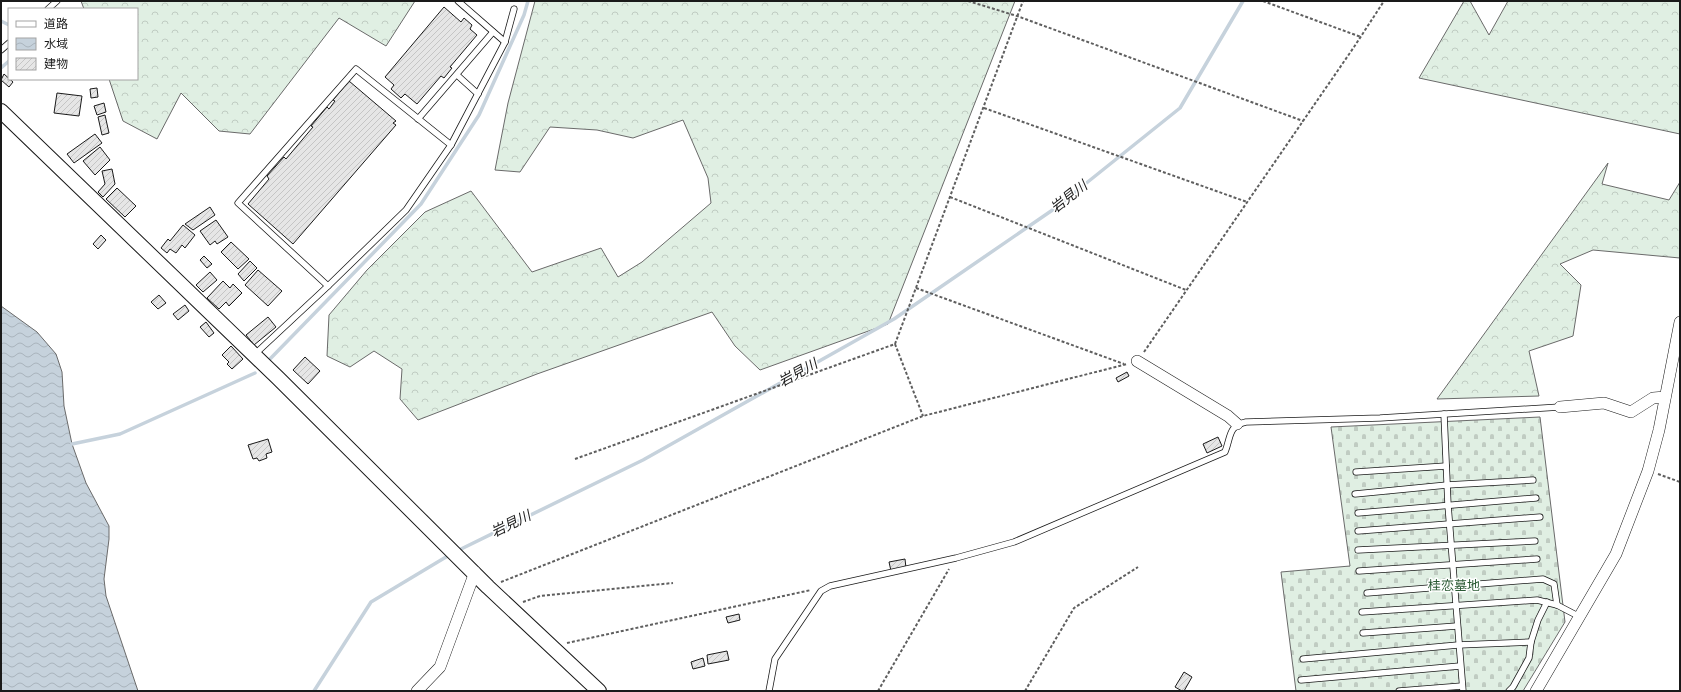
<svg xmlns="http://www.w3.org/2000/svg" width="1681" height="692" font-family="'Sofia Sans Condensed','Noto Sans JP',sans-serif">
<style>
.forest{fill:url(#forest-crowns);stroke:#6a6a6a}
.cemetery{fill:url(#cemetery-stones);stroke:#6a6a6a}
.water{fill:url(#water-waves);stroke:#6a6a6a}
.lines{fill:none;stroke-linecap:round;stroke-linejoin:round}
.stream{stroke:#c6d2dc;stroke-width:3.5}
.building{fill:url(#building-hatch);stroke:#1a1a1a}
.service-casing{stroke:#1a1a1a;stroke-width:7}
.minor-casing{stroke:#1a1a1a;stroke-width:12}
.tertiary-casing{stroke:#1a1a1a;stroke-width:16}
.path{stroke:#5f5f5f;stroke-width:2;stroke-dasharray:3 2;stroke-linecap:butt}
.service{stroke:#fff;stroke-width:5.5}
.minor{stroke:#fff;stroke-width:11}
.tertiary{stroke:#fff;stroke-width:14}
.labels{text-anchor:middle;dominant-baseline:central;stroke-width:3;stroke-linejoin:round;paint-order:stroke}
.park-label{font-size:13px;fill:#2b5a34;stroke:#fff}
.water-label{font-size:14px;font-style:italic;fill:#1a1a1a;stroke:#fff}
</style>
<defs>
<pattern id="forest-crowns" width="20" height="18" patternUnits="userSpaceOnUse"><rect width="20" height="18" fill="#e0efe3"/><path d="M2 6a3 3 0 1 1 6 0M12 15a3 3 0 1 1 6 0" fill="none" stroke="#c0ccc2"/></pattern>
<pattern id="cemetery-stones" width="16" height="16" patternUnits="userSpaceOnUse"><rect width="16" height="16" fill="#e0efe3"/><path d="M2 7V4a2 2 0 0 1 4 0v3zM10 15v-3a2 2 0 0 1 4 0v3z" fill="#c0ccc2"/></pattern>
<pattern id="water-waves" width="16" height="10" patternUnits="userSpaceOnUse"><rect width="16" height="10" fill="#c6d2dc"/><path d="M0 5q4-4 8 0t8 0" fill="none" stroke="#aab4bc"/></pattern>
<pattern id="building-hatch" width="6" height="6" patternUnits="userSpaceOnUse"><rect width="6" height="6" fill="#e6e6e6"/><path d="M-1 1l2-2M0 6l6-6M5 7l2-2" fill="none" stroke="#c5c5c5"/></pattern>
</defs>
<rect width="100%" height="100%" fill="#fff"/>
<g class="forest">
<polygon points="81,1 415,1 386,46 339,18 250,134 219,131 181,93 157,139 123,121 109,79 137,79 137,9 84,9"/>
<polygon points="535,1 1015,1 888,324 760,370 735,346 712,312 537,374 418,420 400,399 402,369 374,351 350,367 327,356 329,315 367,270 425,212 471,191 532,272 601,248 618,277 642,262 711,203 708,178 683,120 633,138 597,130 550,127 520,172 495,170 508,103"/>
<polygon points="1464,1 1470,1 1489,35 1508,1 1680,1 1680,134 1419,78"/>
<polygon points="1608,163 1602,184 1669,200 1680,182 1680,258 1593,250 1560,264 1581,285 1573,336 1529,351 1539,396 1437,399"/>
</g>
<polygon class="cemetery" points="1540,417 1565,622 1523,691 1296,691 1281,572 1350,566 1331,427"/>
<polygon class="water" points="1,306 37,332 56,354 62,372 64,406 72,444 86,483 109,526 109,539 104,579 106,596 138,691 1,691"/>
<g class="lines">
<g class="stream">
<polyline points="1,21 9,25"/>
<polyline points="1,68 9,61"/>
<polyline points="270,359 421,204 479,115 524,15 528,1"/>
<polyline points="72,444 120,434 255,373"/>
<polyline points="457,551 643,460 894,319 1054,209 1180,108 1243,1"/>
<polyline points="314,691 371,602 451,554"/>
</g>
</g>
<g class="building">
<polygon points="444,7 461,22 464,18 472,25 470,29 477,35 450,67 452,68 444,78 441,76 417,104 405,94 401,98 391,89 394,85 385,77"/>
<polygon points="4,74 13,82 9,87 1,80"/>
<polygon points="349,81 396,121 393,123 396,125 293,244 248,204 269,179 267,176 284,157 286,159 313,127 311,126 327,107 329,109 335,101 333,100"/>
<polygon points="97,88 98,97 91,98 90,89"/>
<polygon points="57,93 82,96 79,116 54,113"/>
<polygon points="104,103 106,112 97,115 94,106"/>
<polygon points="105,115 109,133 102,135 98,117"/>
<polygon points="95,134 102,143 74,163 67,154"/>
<polygon points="100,147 110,160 95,175 83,161"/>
<polygon points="112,169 115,184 103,197 98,192 105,184 102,171"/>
<polygon points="117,188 136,206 125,217 106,199"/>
<polygon points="210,207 215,215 193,230 185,224"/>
<polygon points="216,220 228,237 217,244 215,241 210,245 200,231"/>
<polygon points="183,225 195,235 185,248 182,245 176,253 170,249 167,253 161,248 168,239 170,241"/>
<polygon points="101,235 106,240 98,249 93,244"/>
<polygon points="231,242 249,259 238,269 221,252"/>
<polygon points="204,256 212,264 207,268 200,260"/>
<polygon points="250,261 257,268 244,281 238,274"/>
<polygon points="258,270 282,291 268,306 245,285"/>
<polygon points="210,272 217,280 203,292 196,285"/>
<polygon points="223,281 230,288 233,284 242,293 229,306 226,302 219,309 207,298"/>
<polygon points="159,295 166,303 158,309 151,302"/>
<polygon points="185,305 189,311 178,320 173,314"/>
<polygon points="268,317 276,327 254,345 246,335"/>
<polygon points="206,322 214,333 209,337 200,327"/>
<polygon points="231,346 243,359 232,369 227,364 229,362 222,355"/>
<polygon points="305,357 320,371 308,384 293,370"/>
<polygon points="1127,372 1129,376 1118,382 1116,378"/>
<polygon points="1218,437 1222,446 1207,453 1203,444"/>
<polygon points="268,439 272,452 266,454 267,458 259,461 257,458 253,459 248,445"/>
<polygon points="905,559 906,568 891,571 889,562"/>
<polygon points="739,614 740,620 728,623 726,617"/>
<polygon points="727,651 729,660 708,664 707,655"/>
<polygon points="703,658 705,666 693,669 691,662"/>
<polygon points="1184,672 1192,677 1184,691 1182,691 1175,687"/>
</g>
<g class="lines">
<defs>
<g id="service">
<polyline points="458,1 505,42"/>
<polyline points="48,9 57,1"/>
<polyline points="1,50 9,43"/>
<polyline points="457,75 478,94"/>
<polyline points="418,119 493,32"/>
<polyline points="328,286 238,203 356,69 451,145"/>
<polyline points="254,355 328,286 406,210 451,145 505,42 514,9"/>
<polyline points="1444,414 1448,505 1463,691"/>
<polyline points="1356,472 1446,466"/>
<polyline points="1355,494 1447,485 1533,480"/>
<polyline points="1358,513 1536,498"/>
<polyline points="1358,531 1540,517"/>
<polyline points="1358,550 1535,541"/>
<polyline points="1359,571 1537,559"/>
<polyline points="1367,593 1543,579 1554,584 1557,605"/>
<polyline points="1362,612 1537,600 1557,605 1580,617"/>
<polyline points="1363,633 1457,626"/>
<polyline points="1303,659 1458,645 1531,642"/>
<polyline points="1301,680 1460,666"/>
<path d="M 769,691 L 775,659 L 821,591 L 830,586 L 956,558 L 1014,542 L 1225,452 C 1231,437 1228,426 1246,422 L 1380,418 L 1560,407"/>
<polyline points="1399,691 1462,686"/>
<polyline points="1509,691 1513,687 1529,658 1531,642 1538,620 1547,602"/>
</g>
<g id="minor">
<polyline points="1137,361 1228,416 1237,424"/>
<polyline points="1560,407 1604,403 1631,412 1653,398 1665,397"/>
<polyline points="417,691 440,667 475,572"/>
<polyline points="1536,691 1616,554 1648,471 1659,430 1680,322"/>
</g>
<polyline id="tertiary" points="1,111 278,378 488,587 599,691"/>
</defs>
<use href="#service" class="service-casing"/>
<use href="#minor" class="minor-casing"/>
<use href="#tertiary" class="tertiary-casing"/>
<g class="path">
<polyline points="968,1 1017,16 1303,121"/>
<polyline points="1263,1 1361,37"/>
<polyline points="984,108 1247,202"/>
<polyline points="950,197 1186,290"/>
<polyline points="916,288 1124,364"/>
<polyline points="895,344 923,416"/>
<polyline points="1144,352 1354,47 1384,1"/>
<polyline points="575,459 895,344 1023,1"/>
<polyline points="1658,474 1680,482"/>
<polyline points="501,582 923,416 1127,364"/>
<polyline points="523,602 540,596 673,583"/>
<polyline points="567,643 811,590"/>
<polyline points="878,691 949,569"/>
<polyline points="1025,691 1074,608 1138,567"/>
</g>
<use href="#service" class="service"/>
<use href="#minor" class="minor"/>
<use href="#tertiary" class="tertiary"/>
</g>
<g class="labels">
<g class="park-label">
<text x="1454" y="586">桂恋墓地</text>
</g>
<g class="water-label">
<text transform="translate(1069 197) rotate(-38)">岩見川</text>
<text transform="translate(798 373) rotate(-29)">岩見川</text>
<text transform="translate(511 524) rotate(-26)">岩見川</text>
</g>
</g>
<rect width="1681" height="692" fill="none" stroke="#1a1a1a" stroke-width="4"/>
<rect x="8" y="8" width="130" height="72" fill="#ffffff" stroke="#a3a3a3"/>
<rect x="16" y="21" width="20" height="6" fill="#ffffff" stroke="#a3a3a3"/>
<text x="44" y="28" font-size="12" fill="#1a1a1a">道路</text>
<rect x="16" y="38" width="20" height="12" fill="url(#water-waves)" stroke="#a3a3a3"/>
<text x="44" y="48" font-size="12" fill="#1a1a1a">水域</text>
<rect x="16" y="58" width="20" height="12" fill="url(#building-hatch)" stroke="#a3a3a3"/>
<text x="44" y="68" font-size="12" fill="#1a1a1a">建物</text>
</svg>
